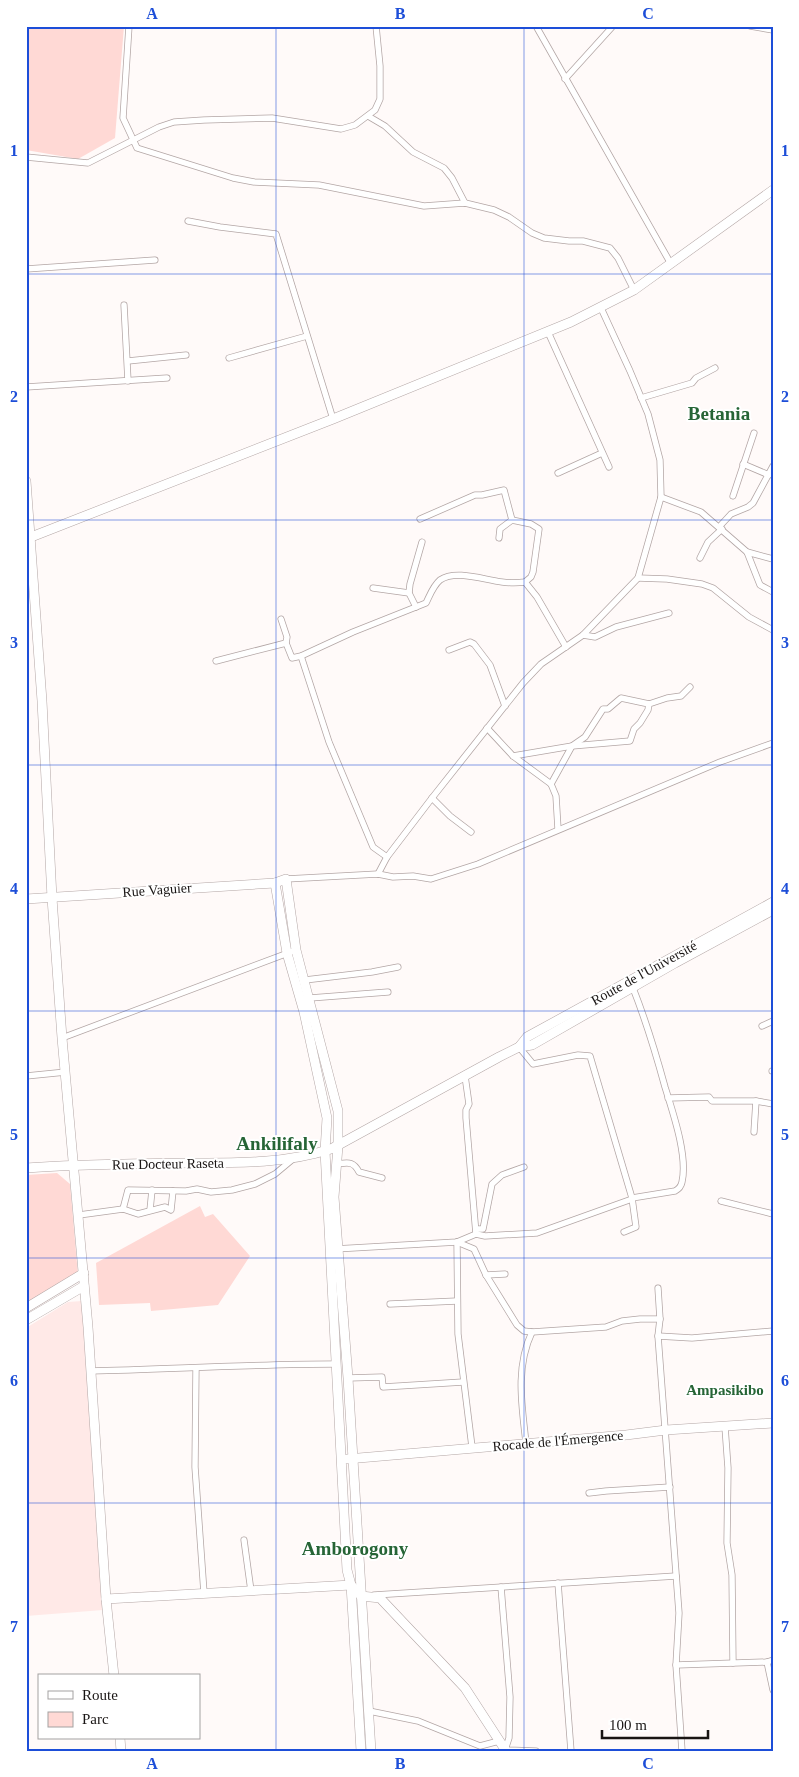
<svg xmlns="http://www.w3.org/2000/svg" width="799" height="1777" font-family="'Times New Roman',serif">
<style>
.built{fill:#ffe9e7}
.green{fill:#ffd9d5}
.lines{fill:none;stroke-linecap:round;stroke-linejoin:round}
.street-casing{stroke:#b3a6a5;stroke-width:7}
.secondary-casing{stroke:#b3a6a5;stroke-width:10}
.street{stroke:#fff;stroke-width:5.5}
.secondary{stroke:#fff;stroke-width:9}
.grid{fill:none;stroke:#1d4ed8;stroke-width:1;stroke-opacity:0.55}
.labels{text-anchor:middle;dominant-baseline:central;stroke-width:4;stroke-linejoin:round;paint-order:stroke}
.street-label{font-size:14px;fill:#191514;stroke:#fff}
.neighbourhood-label{font-size:15px;font-weight:bold;fill:#266536;stroke:#fff}
.district-label{font-size:19px;font-weight:bold;fill:#266536;stroke:#fff}
.neatline{fill:none;stroke:#1d4ed8;stroke-width:2}
.grid-label{font-size:16px;text-anchor:middle;font-weight:bold;fill:#1d4ed8}
</style>
<rect width="100%" height="100%" fill="#fffaf9"/>
<polygon class="built" points="82,1301 103,1610 26,1616 26,1328 68,1302"/>
<g class="green">
<polygon points="26,26 124,26 115,138 78,159 26,150"/>
<polygon points="57,1173 70,1184 78,1275 26,1305 26,1175"/>
<polygon points="200,1206 205,1217 213,1214 250,1256 218,1305 151,1311 150,1303 99,1305 96,1263"/>
</g>
<g class="lines">
<defs>
<g id="street">
<polyline points="129,26 123,118 137,148 233,178 254,182 319,185 424,206 465,203 494,210 509,217 532,233 544,238 569,241 583,241 610,248 618,258 634,290"/>
<polyline points="536,26 671,264"/>
<polyline points="750,26 773,30"/>
<polyline points="565,79 613,26"/>
<polyline points="368,116 385,126 413,152 444,168 452,178 465,203"/>
<polyline points="26,157 88,163 159,127 174,122 204,120 272,118 341,129 355,125 375,110 380,99 380,66 376,26"/>
<polyline points="188,221 220,227 276,234 333,419"/>
<polyline points="26,269 155,260"/>
<polyline points="124,305 128,381"/>
<polyline points="548,332 609,467"/>
<polyline points="229,358 307,336"/>
<polyline points="128,361 186,355"/>
<polyline points="26,387 167,378"/>
<polyline points="641,398 692,383 696,378 715,368"/>
<polyline points="743,464 769,475"/>
<polyline points="558,473 602,453"/>
<polyline points="733,496 754,433"/>
<polyline points="661,497 701,512 747,552 773,559"/>
<polyline points="420,519 475,495 482,495 504,490 512,520"/>
<polyline points="719,527 731,514 748,507 753,503 773,466"/>
<polyline points="747,552 760,585 773,592"/>
<polyline points="700,558 708,542 722,529"/>
<polyline points="638,578 667,579 702,584 713,588 749,617 773,630"/>
<polyline points="525,582 537,597 566,647"/>
<polyline points="373,588 409,593"/>
<polyline points="416,607 409,593 410,584 422,542"/>
<path d="M 281,619 L 287,637 L 286,643 L 292,658 L 301,656 L 353,632 L 426,603 C 430,595 433,586 440,580 C 456,569 484,580 502,582 C 510,583 518,583 525,582 L 531,577 L 533,572 L 539,529 L 531,524 L 512,520 L 500,529 L 499,538"/>
<polyline points="583,635 595,637 616,627 669,613"/>
<polyline points="449,650 470,642 474,644 490,665 505,706"/>
<polyline points="301,656 329,742 373,847 387,857"/>
<polyline points="216,661 286,643"/>
<polyline points="487,728 513,756 551,784 556,796 558,829"/>
<polyline points="513,756 572,746 630,741 634,729 640,723 648,710 649,704 667,698 681,696 690,687"/>
<polyline points="551,784 572,746 585,737 603,709 608,709 621,698 649,704"/>
<polyline points="432,798 450,816 471,832"/>
<polyline points="378,874 387,857 432,798 523,683 541,664 583,635 638,578 661,497 660,460 648,414 630,371 601,308"/>
<polyline points="286,879 378,874 393,877 413,876 431,879 478,864 720,762 773,743"/>
<polyline points="305,980 372,972 398,967"/>
<polyline points="310,998 388,992"/>
<polyline points="762,1026 773,1021"/>
<polyline points="62,1038 296,950"/>
<polyline points="519,1047 533,1064 578,1055 590,1056 632,1198 636,1227 624,1232"/>
<polyline points="772,1071 773,1071"/>
<polyline points="26,1076 66,1072"/>
<polyline points="465,1076 469,1104 466,1110 466,1118 476,1234"/>
<polyline points="668,1098 709,1097 712,1101 756,1101 754,1132"/>
<polyline points="756,1101 773,1104"/>
<path d="M 336,1164 C 347,1163 353,1160 359,1172 L 382,1178"/>
<path d="M 632,1198 L 675,1191 C 679,1189 681,1187 682,1182 C 688,1156 673,1113 665,1087 C 656,1054 646,1021 633,988"/>
<polyline points="721,1201 773,1214"/>
<polyline points="123,1209 128,1190 186,1191 197,1189 211,1192 232,1190 255,1184 275,1174 293,1159"/>
<polyline points="150,1210 152,1190"/>
<polyline points="79,1215 123,1209 138,1214 165,1207 171,1210 173,1191"/>
<polyline points="476,1229 483,1229 492,1184 502,1175 524,1167"/>
<polyline points="457,1242 474,1249 486,1275 517,1325 524,1331 532,1332 606,1327 622,1321 640,1319 660,1319"/>
<polyline points="457,1242 458,1334 472,1447"/>
<polyline points="335,1249 457,1242 476,1234 485,1236 537,1233 632,1199"/>
<polyline points="486,1275 505,1274"/>
<polyline points="658,1288 660,1319 658,1336 679,1613 676,1665 682,1751"/>
<polyline points="390,1304 457,1301"/>
<polyline points="658,1336 692,1338 773,1331"/>
<polyline points="196,1368 195,1467 204,1593"/>
<path d="M 90,1371 C 172,1369 255,1364 337,1364"/>
<polyline points="348,1378 382,1377 383,1387 463,1382"/>
<polyline points="725,1427 728,1468 727,1543 732,1575 733,1663"/>
<path d="M 526,1443 C 522,1406 515,1368 532,1332"/>
<polyline points="589,1493 606,1491 670,1487"/>
<polyline points="244,1540 251,1591"/>
<polyline points="558,1583 571,1751"/>
<polyline points="501,1587 510,1697 509,1738 505,1750 536,1751"/>
<polyline points="374,1595 676,1576"/>
<polyline points="767,1662 773,1690"/>
<polyline points="676,1665 767,1662 773,1660"/>
<polyline points="369,1711 418,1721 480,1746 499,1741"/>
</g>
<g id="secondary">
<polyline points="26,481 42,701 52,898 62,1038 88,1327 106,1599 114,1676"/>
<polyline points="26,539 333,419 571,322 634,290 773,190"/>
<polyline points="275,883 287,953 304,1012 327,1118 325,1151 347,1570 351,1585 361,1751"/>
<polyline points="26,899 275,883 286,879 296,950 338,1111 338,1146 334,1197 348,1378 371,1751"/>
<polyline points="519,1047 527,1037 773,902"/>
<path d="M 26,1168 C 80,1164 133,1164 187,1163 C 236,1163 284,1164 331,1149 L 499,1057 L 519,1047 L 532,1045 L 675,963 L 773,910"/>
<polyline points="26,1308 84,1273"/>
<polyline points="26,1320 84,1286"/>
<polyline points="347,1459 626,1435 666,1430 773,1423"/>
<polyline points="106,1599 351,1585 361,1596 380,1598 465,1688 506,1751"/>
<polyline points="120,1738 121,1751"/>
</g>
</defs>
<use href="#street" class="street-casing"/>
<use href="#secondary" class="secondary-casing"/>
<use href="#street" class="street"/>
<use href="#secondary" class="secondary"/>
</g>
<path class="grid" d="M 276,26 L 276,1751M 524,26 L 524,1751M 26,274 L 773,274M 26,520 L 773,520M 26,765 L 773,765M 26,1011 L 773,1011M 26,1258 L 773,1258M 26,1503 L 773,1503"/>
<g class="labels">
<g class="street-label">
<text transform="translate(157 890) rotate(-4)">Rue Vaguier</text>
<text transform="translate(644 973) rotate(-29)">Route de l'Université</text>
<text transform="translate(168 1164) rotate(-1)">Rue Docteur Raseta</text>
<text transform="translate(558 1441) rotate(-5)">Rocade de l'Émergence</text>
</g>
<g class="neighbourhood-label">
<text x="725" y="1390">Ampasikibo</text>
</g>
<g class="district-label">
<text x="719" y="413">Betania</text>
<text x="277" y="1143">Ankilifaly</text>
<text x="355" y="1548">Amborogony</text>
</g>
</g>
<rect width="799" height="1777" fill="none" stroke="#ffffff" stroke-width="55"/>
<rect x="38" y="1674" width="162" height="65" fill="#ffffff" stroke="#a3a1a1"/>
<rect x="48" y="1691" width="25" height="8" fill="#ffffff" stroke="#a3a1a1"/>
<text x="82" y="1700" font-size="15" fill="#191514">Route</text>
<rect x="48" y="1712" width="25" height="15" fill="#ffd9d5" stroke="#a3a1a1"/>
<text x="82" y="1724" font-size="15" fill="#191514">Parc</text>
<path d="M602 1730v8h106v-8" fill="none" stroke="#191514" stroke-width="2.5"/>
<text x="609" y="1730" font-size="15" fill="#191514" stroke="#ffffff" stroke-width="4" paint-order="stroke">100 m</text>
<rect x="28" y="28" width="744" height="1722" class="neatline"/>
<g class="grid-label">
<text x="152" y="19">A</text>
<text x="400" y="19">B</text>
<text x="648" y="19">C</text>
<text x="14" y="156">1</text>
<text x="785" y="156">1</text>
<text x="14" y="402">2</text>
<text x="785" y="402">2</text>
<text x="14" y="648">3</text>
<text x="785" y="648">3</text>
<text x="14" y="894">4</text>
<text x="785" y="894">4</text>
<text x="14" y="1140">5</text>
<text x="785" y="1140">5</text>
<text x="14" y="1386">6</text>
<text x="785" y="1386">6</text>
<text x="14" y="1632">7</text>
<text x="785" y="1632">7</text>
<text x="152" y="1769">A</text>
<text x="400" y="1769">B</text>
<text x="648" y="1769">C</text>
</g>
</svg>
